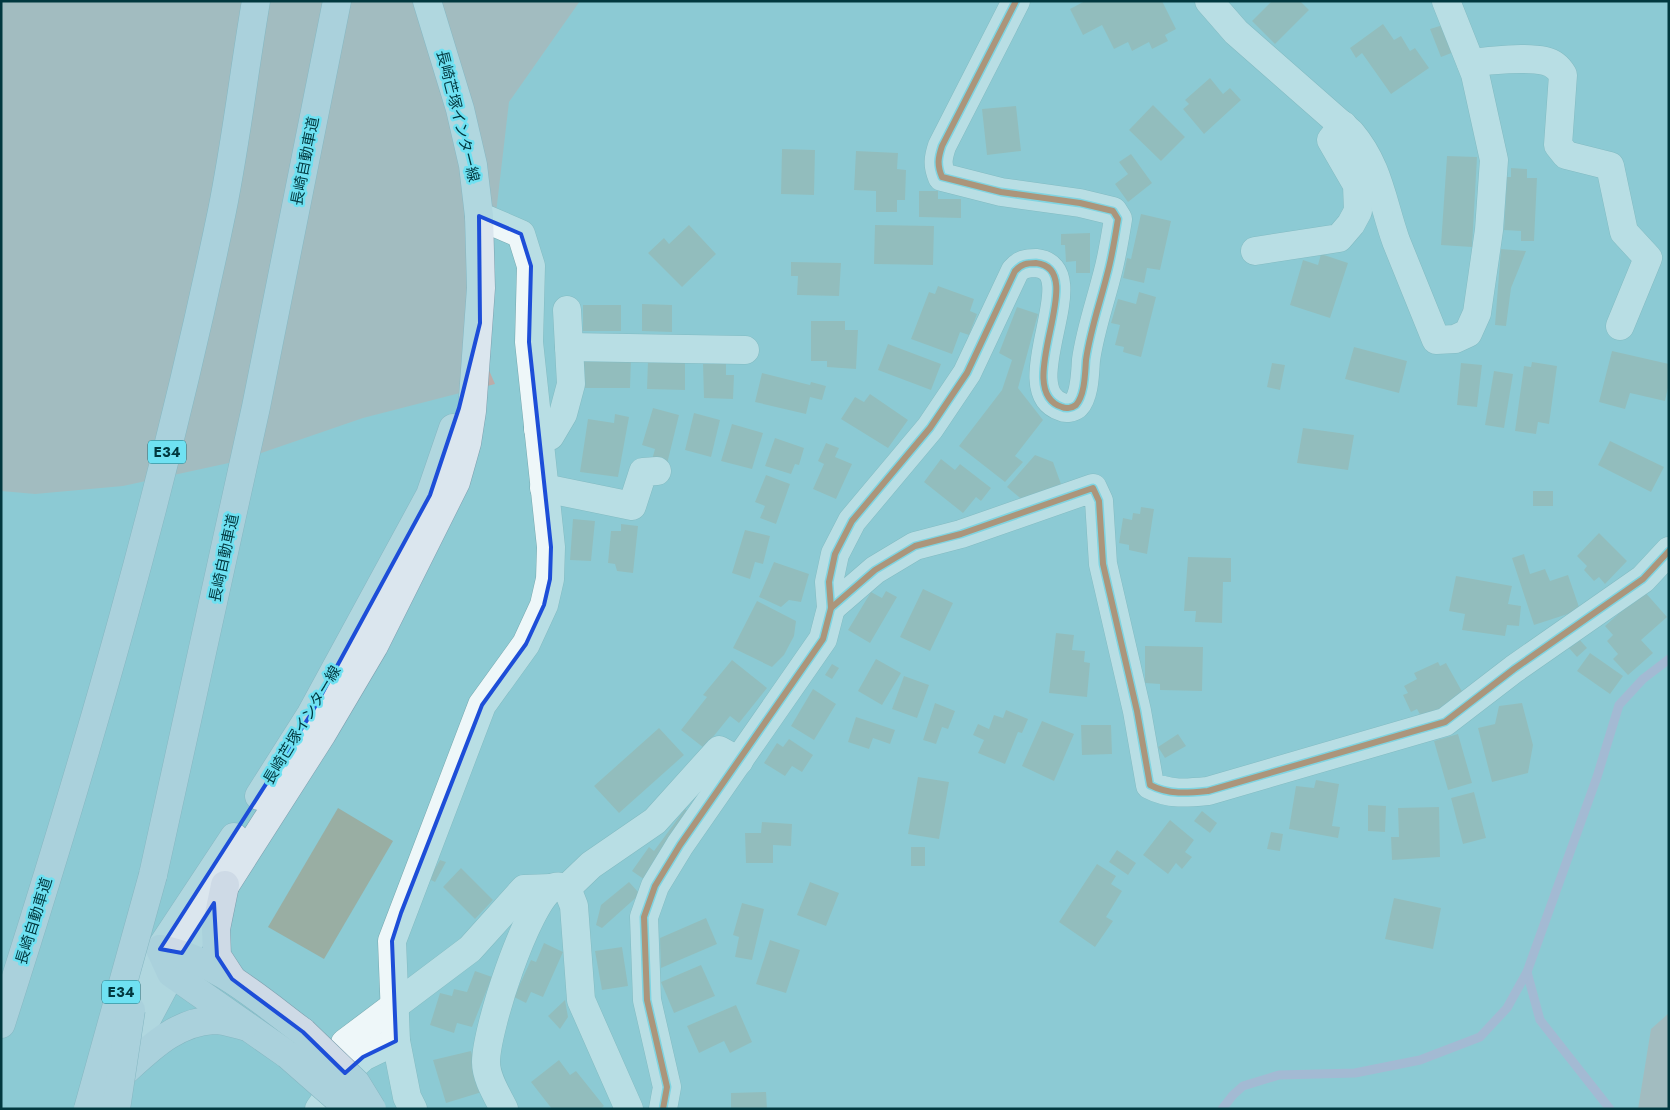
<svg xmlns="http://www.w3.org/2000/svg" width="1670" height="1110" font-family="Jost,'Noto Sans JP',sans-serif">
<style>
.green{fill:#bcaca9}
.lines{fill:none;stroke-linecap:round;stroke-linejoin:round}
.stream{stroke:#bfa6d2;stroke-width:9}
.building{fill:#99aea3}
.minor-casing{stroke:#75a8af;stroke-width:29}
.major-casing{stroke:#7da0af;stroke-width:29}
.highway-casing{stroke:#7da0af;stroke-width:29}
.minor{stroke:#eef7f9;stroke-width:28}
.major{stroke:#dbe6ee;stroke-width:28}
.highway{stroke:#cedae6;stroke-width:28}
.highway-bridge-casing{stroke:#7da0af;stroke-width:29;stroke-linecap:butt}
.highway-bridge{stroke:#cedae6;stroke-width:28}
.cycleway-casing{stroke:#6fe1f2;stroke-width:9}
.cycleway{stroke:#d15611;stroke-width:6}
.marked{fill:none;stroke:#1d4ed8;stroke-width:4;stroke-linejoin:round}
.labels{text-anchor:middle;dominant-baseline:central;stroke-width:5;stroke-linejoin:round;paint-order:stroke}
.shield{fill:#6fe1f2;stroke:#226b75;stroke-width:1}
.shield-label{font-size:14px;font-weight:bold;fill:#01383f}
.street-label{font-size:15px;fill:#01383f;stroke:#6fe1f2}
</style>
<rect width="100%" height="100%" fill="#8dcbd4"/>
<g class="green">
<polygon points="1,1 580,1 509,102 480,350 495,384 363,418 238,461 123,486 35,494 1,491"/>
<polygon points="1669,1013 1669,1109 1638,1109 1651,1029"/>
</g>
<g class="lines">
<g class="stream">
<polyline points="1527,972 1540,1020 1610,1109"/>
<polyline points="1222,1109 1233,1095 1243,1086 1279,1075 1355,1073 1420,1060 1480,1037 1507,1008 1527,972 1597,777 1619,705 1643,679 1669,659"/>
</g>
</g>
<g class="building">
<polygon points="1085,1 1162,1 1176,29 1165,35 1168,41 1152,49 1149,42 1132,51 1128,42 1114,49 1102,25 1083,35 1070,9"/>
<polygon points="1272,1 1300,1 1309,10 1275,44 1252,21"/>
<polygon points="1383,24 1394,40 1401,36 1410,51 1415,48 1429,68 1391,94 1362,53 1356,58 1350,48"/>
<polygon points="1443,25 1454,52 1441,57 1430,29"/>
<polygon points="1210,78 1223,94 1230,88 1241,100 1204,134 1183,109 1189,104 1185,100"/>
<polygon points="1153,105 1185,137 1161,161 1129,130"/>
<polygon points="1016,106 1021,151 987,155 982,109"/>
<polygon points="782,149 815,150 814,195 781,194"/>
<polygon points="856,151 898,153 897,169 906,170 905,200 897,200 897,212 876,212 876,191 854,190"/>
<polygon points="1131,154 1152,183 1128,202 1115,184 1128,174 1119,162"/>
<polygon points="1447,156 1477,157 1472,247 1441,245"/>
<polygon points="1511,168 1527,169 1527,178 1537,178 1534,241 1521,241 1521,231 1504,230 1507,177 1511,177"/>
<polygon points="919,191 938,191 938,199 961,199 961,218 919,217"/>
<polygon points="1141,214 1171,221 1160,270 1147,268 1144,283 1123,278 1127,258 1131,259"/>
<polygon points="689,225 716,254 682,287 648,253 664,238 669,244"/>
<polygon points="875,225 934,226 933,265 874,264"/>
<polygon points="1090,233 1090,273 1076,273 1076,261 1066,262 1065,245 1061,245 1061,234"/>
<polygon points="1501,249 1526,251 1511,288 1506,326 1495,325"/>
<polygon points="1321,254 1348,263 1330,318 1290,305 1303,260 1318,265"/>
<polygon points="791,262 841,263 839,296 797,295 798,276 791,276"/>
<polygon points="938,286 974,299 970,311 977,314 969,335 960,332 952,354 911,339 929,292 935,294"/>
<polygon points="1139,292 1156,297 1141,357 1123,352 1124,347 1115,345 1120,325 1111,323 1118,299 1136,304"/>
<polygon points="642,304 672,305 672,332 642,331"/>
<rect x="583" y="305" width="38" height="26"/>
<polygon points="1017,307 1038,314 1018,388 1043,420 1015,456 1023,462 1005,482 959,446 1002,390 1012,360 999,353"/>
<polygon points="811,321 845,321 845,330 858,330 856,369 827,367 827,361 811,361"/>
<polygon points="888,344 941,364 931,390 878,370"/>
<polygon points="1354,347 1407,361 1399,393 1345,379"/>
<polygon points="1612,351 1669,364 1669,383 1665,401 1630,393 1625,409 1599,402"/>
<polygon points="584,359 631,359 630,388 583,388"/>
<polygon points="648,361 685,362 685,390 647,389"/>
<polygon points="1532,362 1557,366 1549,424 1538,422 1536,434 1515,431 1524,366 1531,367"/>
<polygon points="1272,363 1285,365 1280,390 1267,387"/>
<polygon points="1461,363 1482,365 1477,407 1457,405"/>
<polygon points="703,364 726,364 726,375 734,375 733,399 704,398"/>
<polygon points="1494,371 1513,374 1504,428 1485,425"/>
<polygon points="762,373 810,385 811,382 826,386 822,400 810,397 806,414 755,402"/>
<polygon points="870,394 908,420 888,448 841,419 855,397 864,402"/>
<polygon points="653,408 679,415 667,464 652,460 655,449 642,445"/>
<polygon points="694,413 720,420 711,457 685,450"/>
<polygon points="615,414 629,417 618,477 580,472 588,419 614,423"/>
<polygon points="732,424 763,433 752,469 721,461"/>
<polygon points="1303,428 1354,435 1348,470 1297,463"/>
<polygon points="775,438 804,448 799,465 795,464 791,474 765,466"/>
<polygon points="1610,441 1664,467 1651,492 1598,465"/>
<polygon points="826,443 839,448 835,457 852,464 836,499 813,489 824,464 818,461"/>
<polygon points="1035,455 1053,462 1061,484 1026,503 1007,487"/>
<polygon points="941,459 955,470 960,464 991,488 981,501 976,497 963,513 924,482"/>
<polygon points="766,475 790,484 776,524 760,518 765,506 755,502"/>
<rect x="1533" y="491" width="20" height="15"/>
<polygon points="1141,507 1154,509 1147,554 1129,550 1129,545 1119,543 1123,518 1132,520 1133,513 1140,514"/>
<polygon points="573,519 595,521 591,561 570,560"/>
<polygon points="621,524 638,526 633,573 617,571 615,564 608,563 611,531 621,531"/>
<polygon points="745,530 770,536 763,564 755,562 750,579 732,573"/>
<polygon points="1599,533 1627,561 1605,584 1599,577 1594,581 1584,570 1587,566 1577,556"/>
<polygon points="1524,554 1530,574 1545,569 1550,581 1568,575 1580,610 1534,625 1512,558"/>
<polygon points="1188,557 1231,558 1231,582 1223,582 1222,623 1195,622 1196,611 1184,611"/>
<polygon points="774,562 809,574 801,602 789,600 781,607 759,597"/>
<polygon points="1456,576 1512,586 1508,604 1521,606 1519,626 1507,625 1505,636 1462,630 1465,614 1449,611"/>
<polygon points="923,589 953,603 930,651 900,637"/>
<polygon points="886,591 897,597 870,643 848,630 871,592 882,598"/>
<polygon points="1644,591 1667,617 1641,640 1653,653 1628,675 1613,659 1618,654 1607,641 1613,635 1605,626"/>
<polygon points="757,601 796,621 794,636 784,655 772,667 733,648"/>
<polygon points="1056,633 1074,635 1072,650 1085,651 1084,662 1090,663 1087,697 1049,693"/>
<polygon points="1579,639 1587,648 1577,657 1569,648"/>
<polygon points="1145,646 1203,647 1202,691 1160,690 1160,684 1145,683"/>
<polygon points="1590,653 1623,676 1610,694 1577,671"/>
<polygon points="876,659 901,673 882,705 858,691"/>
<polygon points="732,660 767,688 739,723 730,716 704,748 681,730 707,697 703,695"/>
<polygon points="1438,662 1440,666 1446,663 1464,695 1422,718 1417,709 1411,712 1403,695 1408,693 1404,686 1417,679 1414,673"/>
<polygon points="832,664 839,668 832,679 825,675"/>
<polygon points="904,676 929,685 917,718 892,709"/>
<polygon points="813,689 836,704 814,740 791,726"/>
<polygon points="935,703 955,711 948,729 942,727 936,744 923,740"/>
<polygon points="1522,703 1533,745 1528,773 1492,782 1478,728 1495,724 1499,706"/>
<polygon points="1006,710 1028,719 1022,733 1018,732 1005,764 978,753 984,740 973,735 978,724 989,729 994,715 1003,718"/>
<polygon points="856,717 895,730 890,744 873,738 869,749 848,742"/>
<polygon points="1042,721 1074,734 1054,781 1022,766"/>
<polygon points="1081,725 1111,725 1112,754 1082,755"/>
<polygon points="659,728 684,755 619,813 594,786"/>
<polygon points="1178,734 1186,746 1165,758 1158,747"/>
<polygon points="1458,734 1472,783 1448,790 1434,741"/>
<polygon points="789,739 813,755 802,772 792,766 785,776 764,763 777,743 783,747"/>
<polygon points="918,777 949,782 939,839 908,834"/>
<polygon points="1316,780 1339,784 1332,826 1340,827 1338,838 1289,829 1296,786 1314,788"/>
<polygon points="1474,792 1486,838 1463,844 1451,798"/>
<polygon points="1368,805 1386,806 1385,832 1368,831"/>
<polygon points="1439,807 1440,857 1392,860 1391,837 1399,837 1398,808"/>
<polygon points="338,808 393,841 324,959 268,927"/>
<polygon points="685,809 694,815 645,880 632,871 649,847 654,851"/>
<polygon points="1202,811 1217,823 1210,833 1194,821"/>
<polygon points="1170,820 1194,840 1185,852 1192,857 1182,869 1176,863 1168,874 1143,855"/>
<polygon points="762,822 792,824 791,846 773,845 773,863 746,863 745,833 761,833"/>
<polygon points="1271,832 1283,834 1280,851 1267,849"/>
<rect x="911" y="847" width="14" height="19"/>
<polygon points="1117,850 1136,863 1128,875 1109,862"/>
<polygon points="440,860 446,862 435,882 429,879"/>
<polygon points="1097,864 1116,876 1111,884 1122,891 1106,917 1113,921 1095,947 1059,922"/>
<polygon points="461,868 493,900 475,919 443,887"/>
<polygon points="629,882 640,894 602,928 596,925 601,905"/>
<polygon points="810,882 839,893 826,926 797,915"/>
<polygon points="1394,898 1441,908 1433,949 1385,939"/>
<polygon points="742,903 764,909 752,960 735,957 739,937 733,935"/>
<polygon points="706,918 717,944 661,968 660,938"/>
<polygon points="770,940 800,950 786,993 756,984"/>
<polygon points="544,943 563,952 543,997 531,992 526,1003 514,997 531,960 536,962"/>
<polygon points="622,947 628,986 602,990 595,951"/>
<polygon points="701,965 715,996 674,1013 661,982"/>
<polygon points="475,971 492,977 472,1027 457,1023 454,1033 430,1025 440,993 452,996 454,989 467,992"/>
<polygon points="565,1000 568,1017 560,1029 548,1016"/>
<polygon points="736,1005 752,1042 730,1053 724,1041 699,1053 687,1026"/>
<polygon points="471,1051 482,1092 446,1103 433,1060"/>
<polygon points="559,1060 570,1075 576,1071 604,1106 600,1109 552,1109 531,1082"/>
<polygon points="766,1092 767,1109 731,1109 731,1093"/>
</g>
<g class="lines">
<defs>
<g id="minor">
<path d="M 1209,1 L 1236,32 L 1351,133 C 1379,166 1382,201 1396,241 C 1409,274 1423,307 1436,340 L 1455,339 L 1468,333 L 1477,313 L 1489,230 L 1494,160 L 1475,74 L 1446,1"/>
<path d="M 1471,63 C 1491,60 1526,57 1545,61 C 1554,63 1559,68 1563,75 L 1558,145 L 1566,155 L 1610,166 L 1624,232 L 1648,258 L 1620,326"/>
<polyline points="1255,251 1339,238 1351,224 1358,211 1357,185 1331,140 1343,125"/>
<polyline points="569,347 745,350"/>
<polyline points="538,429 550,436 563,414 571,384 567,310"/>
<polyline points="544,488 632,506 643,472 657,471"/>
<path d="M 831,608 L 875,570 L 915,546 L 961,534 L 1093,488 L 1099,501 L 1103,564 L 1137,711 L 1150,785 C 1169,795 1188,793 1208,791 L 1445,722 L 1514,669 L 1643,579 L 1669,551"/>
<polyline points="567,888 591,865 655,821 719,750 739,761"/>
<polyline points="345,1043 470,949 524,889 552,888"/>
<polyline points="319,1109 342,1076 363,1057 396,1041"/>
<polyline points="413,1109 407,1097 396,1041 392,941 482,705 526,644 544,605 550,579 551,547 529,342 531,266 521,234 479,216"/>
<path d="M 504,1109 C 497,1095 486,1078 486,1062 C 486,1030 526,905 552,888 C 557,885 562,887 567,888 L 574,906 L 581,1000 L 629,1109"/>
<path d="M 663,1109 L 667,1087 L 647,1000 L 644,917 L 655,886 L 680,845 L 823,639 L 831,608 L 829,582 L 835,554 L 852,521 L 930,428 L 967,373 L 1015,271 C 1021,264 1027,263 1036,263 C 1092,269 1009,390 1062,407 C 1066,409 1072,408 1076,405 C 1085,395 1085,373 1086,360 C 1090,331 1100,303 1107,275 C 1112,257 1115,238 1118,219 L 1113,211 L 1080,203 L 1001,192 L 942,177 C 937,165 938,158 942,146 L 1016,1"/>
</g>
<g id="major">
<polyline points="259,796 311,714 430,495 453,428"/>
<polyline points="120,1030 160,949 234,837"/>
<polyline points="124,1062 182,953 322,734 374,646 456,482 467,443 472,411 481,288 479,216 473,165 460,109 427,1"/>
</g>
<g id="highway">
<polyline points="153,875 256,407 337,1"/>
<polyline points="225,885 216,929 217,956 232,979"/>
<polyline points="160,949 171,973 288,1055"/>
<path d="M 160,949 C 215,959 260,1000 303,1032"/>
<path d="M 1,1024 C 87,756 165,486 222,211 C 236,142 244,71 256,1"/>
<path d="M 115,1080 C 145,1054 172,1022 214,1020 C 224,1020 235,1024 244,1026"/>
</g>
</defs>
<use href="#minor" class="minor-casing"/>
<use href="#major" class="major-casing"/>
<use href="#highway" class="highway-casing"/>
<use href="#minor" class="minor"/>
<use href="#major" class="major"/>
<use href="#highway" class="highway"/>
<defs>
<g id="highway-bridge">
<polyline points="303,1032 356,1083 372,1109"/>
<polyline points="288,1055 337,1098 343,1109"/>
<polyline points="88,1109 153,875"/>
<polyline points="116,1109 131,1010"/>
</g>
</defs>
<use href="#highway-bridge" class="highway-bridge-casing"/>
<use href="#highway-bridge" class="highway-bridge"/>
<defs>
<g id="cycleway">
<path d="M 831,608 L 875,570 L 915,546 L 961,534 L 1093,488 L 1099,501 L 1103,564 L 1137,711 L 1150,785 C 1169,795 1188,793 1208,791 L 1445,722 L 1514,669 L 1643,579 L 1669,551"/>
<path d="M 663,1109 L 667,1087 L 647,1000 L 644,917 L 655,886 L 680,845 L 823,639 L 831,608 L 829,582 L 835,554 L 852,521 L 930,428 L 967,373 L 1015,271 C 1021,264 1027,263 1036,263 C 1092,269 1009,390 1062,407 C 1066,409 1072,408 1076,405 C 1085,395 1085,373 1086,360 C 1090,331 1100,303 1107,275 C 1112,257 1115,238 1118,219 L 1113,211 L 1080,203 L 1001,192 L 942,177 C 937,165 938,158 942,146 L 1016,1"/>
</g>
</defs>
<use href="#cycleway" class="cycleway-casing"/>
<use href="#cycleway" class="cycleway"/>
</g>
<path d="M0 0H1670V1110H0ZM 479,216 L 521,234 L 531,266 L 529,342 L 551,547 L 550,579 L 544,605 L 526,644 L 482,705 L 401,913 L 392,941 L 396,1041 L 363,1057 L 345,1073 L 303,1032 L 232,979 L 217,956 L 214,903 L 182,953 L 160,949 L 311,714 L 430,495 L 459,408 L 480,323 Z" fill="#8dcbd4" fill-opacity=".55" fill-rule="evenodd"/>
<path class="marked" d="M 479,216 L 521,234 L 531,266 L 529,342 L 551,547 L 550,579 L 544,605 L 526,644 L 482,705 L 401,913 L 392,941 L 396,1041 L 363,1057 L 345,1073 L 303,1032 L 232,979 L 217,956 L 214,903 L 182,953 L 160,949 L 311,714 L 430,495 L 459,408 L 480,323 Z"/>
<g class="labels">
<g class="shield">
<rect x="148" y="440.5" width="38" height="23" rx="4"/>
<rect x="102" y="980.5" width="38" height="23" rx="4"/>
</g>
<g class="shield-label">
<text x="167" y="452">E34</text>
<text x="121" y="992">E34</text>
</g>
<g class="street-label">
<text transform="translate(458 116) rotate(76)">長崎芒塚インター線</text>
<text transform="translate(305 161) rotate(-79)">長崎自動車道</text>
<text transform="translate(224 558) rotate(-78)">長崎自動車道</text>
<text transform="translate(302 725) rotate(-59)">長崎芒塚インター線</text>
<text transform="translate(34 921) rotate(-73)">長崎自動車道</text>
</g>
</g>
<rect width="1670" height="1110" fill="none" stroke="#01383f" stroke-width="5"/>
</svg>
